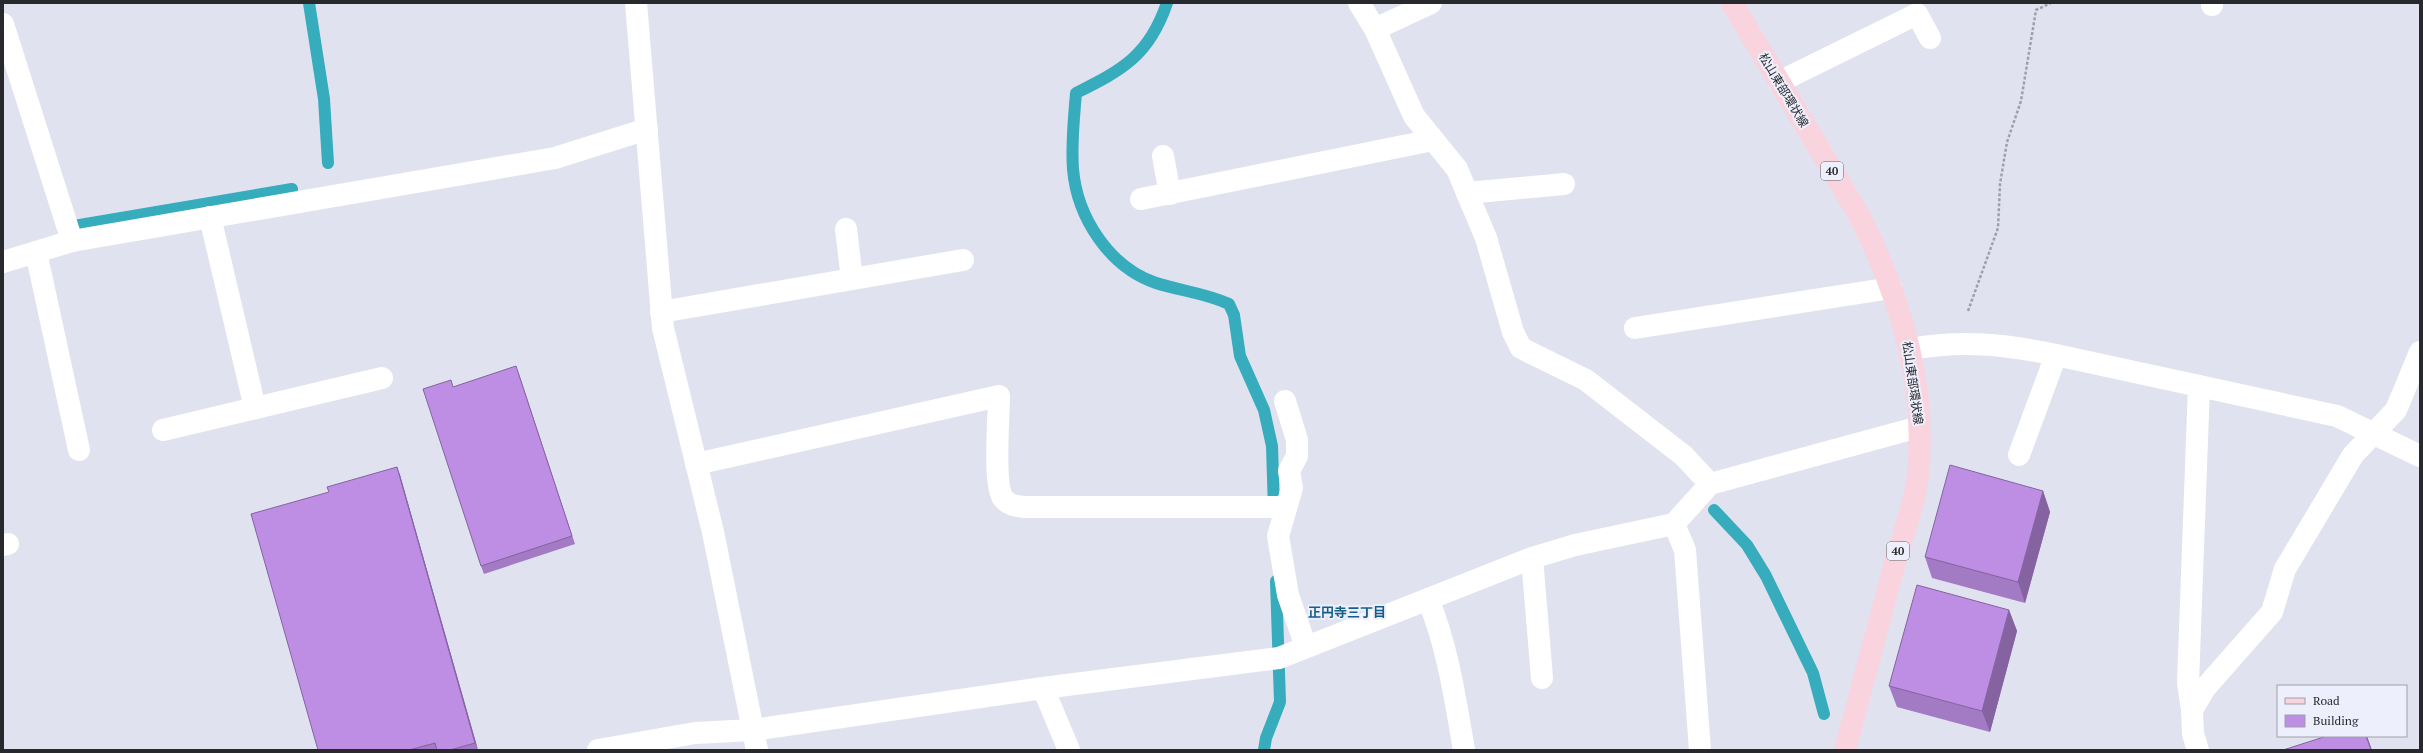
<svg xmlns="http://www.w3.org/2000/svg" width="2423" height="753" font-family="'PT Serif','Noto Sans JP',serif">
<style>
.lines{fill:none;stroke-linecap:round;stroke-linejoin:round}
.stream{stroke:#36acbd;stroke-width:12}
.path{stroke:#9ea0a9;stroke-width:2.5;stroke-dasharray:3 2;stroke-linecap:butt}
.street{stroke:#fff;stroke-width:22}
.primary{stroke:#f9d3dd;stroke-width:22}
.wall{fill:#a37ac4}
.shaded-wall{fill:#8463a0}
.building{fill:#bd8ee4;stroke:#8463a0}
.labels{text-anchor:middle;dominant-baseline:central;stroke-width:4;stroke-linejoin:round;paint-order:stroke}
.shield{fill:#edf0fc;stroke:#63656b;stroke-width:1}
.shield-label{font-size:11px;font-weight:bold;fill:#28292d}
.street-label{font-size:12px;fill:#28292d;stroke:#edf0fc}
.neighbourhood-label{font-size:13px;font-weight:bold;fill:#165d8b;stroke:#edf0fc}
</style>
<rect width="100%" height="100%" fill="#e0e3ef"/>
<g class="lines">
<g class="stream">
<polyline points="309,3 324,99 328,163"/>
<path d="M 1167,3 C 1149,56 1122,70 1076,93 C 1074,118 1071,144 1073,169 C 1077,217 1109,267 1156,283 C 1181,291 1205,293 1229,304 L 1234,315 L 1240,356 L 1264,410 L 1272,446 L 1274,511"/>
<polyline points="74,226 292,189"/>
<polyline points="1714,510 1747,545 1766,576 1813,673 1824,714"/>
<polyline points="1264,750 1266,738 1280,702 1276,581"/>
</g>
<polyline class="path" points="1968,311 1998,228 2000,184 2007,142 2021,101 2036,10 2051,3"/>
<g class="street">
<polyline points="636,3 663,328 713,532 757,750"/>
<polyline points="1359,3 1375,29 1414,116 1457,169 1486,238 1513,332 1521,348 1586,380 1684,456 1710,484"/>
<polyline points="2212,5 2212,3"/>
<polyline points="3,24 72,241"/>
<polyline points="1375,29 1431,3"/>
<polyline points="1779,82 1917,14 1930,38"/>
<polyline points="1163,156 1170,194"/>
<polyline points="1467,193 1564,184"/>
<polyline points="1141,199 1433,140"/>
<polyline points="210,217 255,408"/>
<polyline points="846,229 852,279"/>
<polyline points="36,252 79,450"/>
<polyline points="3,262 72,241 555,158 647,129"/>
<polyline points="661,312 963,260"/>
<polyline points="1635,328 1891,288"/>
<path d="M 1910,349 C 1964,340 2003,344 2056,355 L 2337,416 L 2420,456"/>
<polyline points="1285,401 1297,440 1297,456 1289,471 1292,488 1278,536 1288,595 1306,647"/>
<polyline points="163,430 382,378"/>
<polyline points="2019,455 2056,355"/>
<path d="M 696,464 L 999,396 C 999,416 993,484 1003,498 C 1009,506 1017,506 1025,507 L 1286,507"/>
<polyline points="1674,524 1685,550 1700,750"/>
<polyline points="3,545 8,544"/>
<polyline points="1532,558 1542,678"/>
<path d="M 1428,599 C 1448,648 1455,698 1464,750"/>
<polyline points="1043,688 1069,750"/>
<polyline points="2192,710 2188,683 2199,386"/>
<polyline points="598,750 695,733 752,730 1043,688 1279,658 1532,558 1575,545 1674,524 1710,484 1919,427"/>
<polyline points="2198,750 2193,734 2192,710 2205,688 2272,612 2285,569 2353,455 2396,410 2420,352"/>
</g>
<path class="primary" d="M 1732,3 L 1859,215 C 1900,296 1929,389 1917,482 C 1913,510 1901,539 1894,566 C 1878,628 1861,689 1845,750"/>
</g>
<g class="wall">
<polygon points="519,374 575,544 484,574 481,566 453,387"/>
<polygon points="397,467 400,475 478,750 318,750 329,492"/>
<polygon points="2043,491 2050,512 2025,603 1932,578 1925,557"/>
<polygon points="2009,610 2017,631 1990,732 1897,707 1889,686"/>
</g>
<g class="shaded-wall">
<polygon points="397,467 400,475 478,750 475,743"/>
<polygon points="2043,491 2050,512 2025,603 2018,582"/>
<polygon points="2009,610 2017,631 1990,732 1982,711"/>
<polygon points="2366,736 2367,736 2372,750 2371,750"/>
</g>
<g class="building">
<polygon points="516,366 572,536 481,566 423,389 451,380 453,387"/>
<polygon points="1950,465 2043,491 2018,582 1925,557"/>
<polygon points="397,467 475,743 450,750 437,750 435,743 409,750 318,750 251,514 329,492 327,487"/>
<polygon points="1917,585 2009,610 1982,711 1889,686"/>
<polygon points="2327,736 2366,736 2371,750 2283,750"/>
</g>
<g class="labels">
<g class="shield">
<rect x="1821" y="162" width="22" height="18" rx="3"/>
<rect x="1887" y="542" width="22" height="18" rx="3"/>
</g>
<g class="shield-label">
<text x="1832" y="171">40</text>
<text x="1898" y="551">40</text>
</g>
<g class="street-label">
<text transform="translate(1784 90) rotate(59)">松山東部環状線</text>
<text transform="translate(1913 383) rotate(82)">松山東部環状線</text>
</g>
<g class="neighbourhood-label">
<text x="1347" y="612">正円寺三丁目</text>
</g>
</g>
<rect width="2423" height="753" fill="none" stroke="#28292d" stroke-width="8"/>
<rect x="2277" y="685" width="130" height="52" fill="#edf0fc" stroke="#9ea0a9"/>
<rect x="2285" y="698" width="20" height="6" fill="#f9d3dd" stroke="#9ea0a9"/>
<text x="2313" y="705" font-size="12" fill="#28292d">Road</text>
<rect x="2285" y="715" width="20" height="12" fill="#bd8ee4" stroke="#9ea0a9"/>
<text x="2313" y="725" font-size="12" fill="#28292d">Building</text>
</svg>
